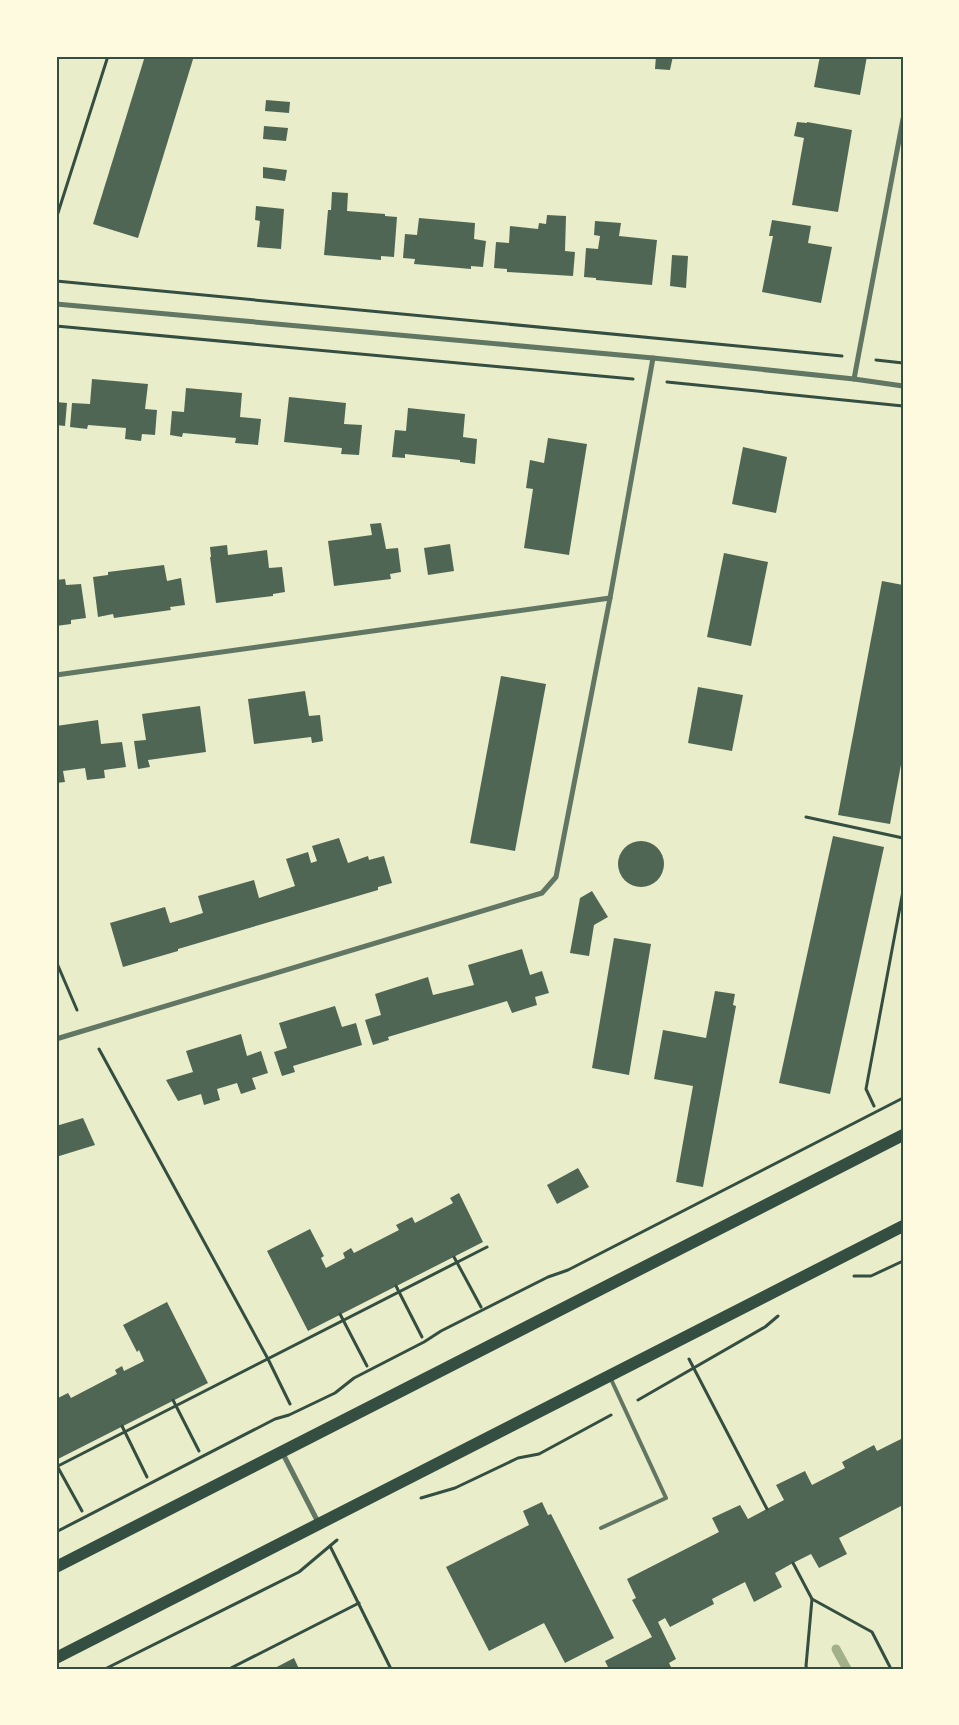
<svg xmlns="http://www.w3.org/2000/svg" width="959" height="1725" font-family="Cabin,sans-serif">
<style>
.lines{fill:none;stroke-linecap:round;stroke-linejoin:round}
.stream{stroke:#a3b18a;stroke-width:9}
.building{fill:#4f6655}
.path{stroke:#344e41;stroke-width:3}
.service{stroke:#617663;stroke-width:4}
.minor{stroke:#617663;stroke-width:5}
.primary{stroke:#344e41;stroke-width:12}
.neatline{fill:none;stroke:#344e41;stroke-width:2}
</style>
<rect width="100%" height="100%" fill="#e9edc9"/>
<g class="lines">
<polyline class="stream" points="836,1649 847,1669"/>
</g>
<g class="building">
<polygon points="145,56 194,56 138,238 93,224"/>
<polygon points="656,56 673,56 670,70 655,69"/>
<polygon points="820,56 867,56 860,95 814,87"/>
<polygon points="266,100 290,102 289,113 265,111"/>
<polygon points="797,122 807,123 807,122 852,130 838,212 792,205 804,138 794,136"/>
<polygon points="264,126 288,128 286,141 263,139"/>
<polygon points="263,167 287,170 285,181 263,178"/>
<polygon points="332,192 348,193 347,211 385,214 385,216 397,217 394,257 381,256 381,260 324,255 328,210 331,210"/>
<polygon points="256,206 284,209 281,249 257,247 260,221 255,220"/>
<polygon points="547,215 566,216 565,251 575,252 573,276 507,272 507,269 494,268 496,242 509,243 510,226 538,229 539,223 546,224"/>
<polygon points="419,218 475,223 474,239 486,241 483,267 471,266 471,269 414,264 415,259 403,258 405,234 417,235"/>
<polygon points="772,220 811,226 808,243 832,247 821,303 762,292 773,236 769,236"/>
<polygon points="595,221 621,223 619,236 657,240 652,285 596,280 596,278 584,277 586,248 598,249 600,236 594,235"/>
<polygon points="672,255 688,256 686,288 670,286"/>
<polygon points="92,379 148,384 145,409 157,410 155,435 142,434 141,441 125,439 126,428 88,425 87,429 70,427 72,403 90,404"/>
<polygon points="186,388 242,393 240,417 261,419 258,445 235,443 236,438 183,433 182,437 170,435 172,411 184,412"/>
<polygon points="289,397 346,403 344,424 362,425 359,455 341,454 342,448 284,442"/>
<polygon points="56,402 67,403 65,426 56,425"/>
<polygon points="408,408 465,414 463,437 477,439 475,464 460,462 460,460 432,457 405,454 405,458 392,457 395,430 406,431"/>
<polygon points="548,438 587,444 569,555 524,548 533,489 526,488 530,460 544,463"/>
<polygon points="743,447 787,457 776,513 732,504"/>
<polygon points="381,523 386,549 398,548 401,572 390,574 391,579 334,586 328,541 372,535 370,524"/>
<polygon points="450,544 454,571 428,575 424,548"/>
<polygon points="227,545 228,555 267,550 269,568 282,567 285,592 273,594 273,596 216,603 210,557 211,557 210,547"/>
<polygon points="724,553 768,562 751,646 707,637"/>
<polygon points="164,565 167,581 181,578 185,605 170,607 171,610 114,618 113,614 98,617 93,577 108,575 108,572"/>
<polygon points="65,579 66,585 81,584 86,618 71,620 71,624 56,626 56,580"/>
<polygon points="882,581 903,585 903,754 890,824 838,815"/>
<polygon points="501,676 546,684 515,851 470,843"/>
<polygon points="698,687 743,695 732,751 688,743"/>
<polygon points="305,691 309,716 320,715 323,741 312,743 311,737 254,744 248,699"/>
<polygon points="200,706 206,752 148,760 150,767 138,769 134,741 146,740 142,714"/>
<polygon points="98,720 101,744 122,742 126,767 104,770 105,778 87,780 85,768 63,771 65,782 56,783 56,726"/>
<polygon points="833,836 884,847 830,1094 779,1083"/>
<polygon points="339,838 348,863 368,856 369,860 384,856 392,883 378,887 378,890 178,949 178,951 123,967 110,923 165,907 170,923 187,918 203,913 198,896 254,880 259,898 295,886 286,859 308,852 311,863 317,861 312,846"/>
<circle cx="641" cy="864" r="23"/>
<polygon points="592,891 608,917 594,925 589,956 570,953 580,898"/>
<polygon points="614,938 651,944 629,1075 592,1068"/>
<polygon points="522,949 530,975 542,971 549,993 535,997 537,1005 512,1013 507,1001 388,1037 389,1040 373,1045 365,1020 381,1015 375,994 428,977 433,995 474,985 468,965"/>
<polygon points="715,991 735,994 733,1005 736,1006 703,1187 676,1182 693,1086 654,1079 663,1030 706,1038"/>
<polygon points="335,1006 342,1027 356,1023 362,1045 293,1066 295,1072 282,1076 274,1052 287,1048 279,1023"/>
<polygon points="241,1034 247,1056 261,1051 268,1073 252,1078 256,1089 241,1094 237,1083 217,1089 220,1100 204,1105 201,1094 178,1101 166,1080 193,1072 186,1051"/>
<polygon points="83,1118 95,1145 56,1157 56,1126"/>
<polygon points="578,1168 589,1187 557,1204 547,1185"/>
<polygon points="459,1193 483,1242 308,1331 267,1251 310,1229 324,1256 321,1258 326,1268 345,1258 343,1253 351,1248 354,1253 399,1230 396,1225 412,1217 415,1223 453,1203 450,1198"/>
<polygon points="167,1302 208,1383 56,1460 56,1399 68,1393 71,1398 117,1374 115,1370 122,1366 124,1371 144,1361 139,1350 137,1352 123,1325"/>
<polygon points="903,1438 903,1505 839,1538 847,1554 819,1568 811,1554 793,1563 775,1573 782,1587 754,1602 745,1582 712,1599 714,1604 670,1627 665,1618 658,1622 676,1659 669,1663 672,1669 609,1669 605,1661 652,1637 632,1600 636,1598 627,1579 719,1532 712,1518 740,1505 748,1519 784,1500 776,1485 805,1471 812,1485 845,1468 842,1462 874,1445 877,1451"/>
<polygon points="542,1502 548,1515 551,1514 614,1638 565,1663 544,1623 489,1651 446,1567 529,1525 523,1511"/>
<polygon points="294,1658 299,1669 273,1669"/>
</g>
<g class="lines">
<g class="path">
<polyline points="56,219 108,56"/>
<polyline points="56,281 842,356"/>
<polyline points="56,326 633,379"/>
<polyline points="876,360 903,363"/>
<polyline points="667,382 903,406"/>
<polyline points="806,817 903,838"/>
<polyline points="56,961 77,1010"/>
<polyline points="99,1049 268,1359 290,1404"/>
<polyline points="874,1106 866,1089 903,891"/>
<polyline points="454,1257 481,1307"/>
<polyline points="854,1276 871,1276 903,1261"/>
<polyline points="396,1286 422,1337"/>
<polyline points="340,1314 367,1366"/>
<polyline points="689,1359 767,1509"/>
<polyline points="173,1400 199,1451"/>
<polyline points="638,1400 765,1327 778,1316"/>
<polyline points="122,1426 147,1477"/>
<polyline points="56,1464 82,1511"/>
<polyline points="56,1467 487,1247"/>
<polyline points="421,1498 455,1488 518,1458 539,1454 611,1415"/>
<polyline points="56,1532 275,1419 289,1415 335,1393 354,1378 424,1342 441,1331 548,1277 568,1270 903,1098"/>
<polyline points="330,1546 391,1669"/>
<polyline points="793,1563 812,1599 872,1632 891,1669"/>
<polyline points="105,1669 299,1572 337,1540"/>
<polyline points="229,1669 359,1603"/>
<polyline points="807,1669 806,1666 812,1599"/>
</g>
<polyline class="service" points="601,1528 666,1498 610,1377"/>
<g class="minor">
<polyline points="56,304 653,358 854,379 903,386"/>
<polyline points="854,379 903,119"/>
<polyline points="56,675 610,598"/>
<polyline points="56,1039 542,893 556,877 610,598 653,358"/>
<polyline points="282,1452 319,1524"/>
</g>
<g class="primary">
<polyline points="56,1567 903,1135"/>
<polyline points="56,1658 903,1226"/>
</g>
</g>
<rect width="959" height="1725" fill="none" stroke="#fefae0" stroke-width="115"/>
<rect x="58" y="58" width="844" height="1610" class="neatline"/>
</svg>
